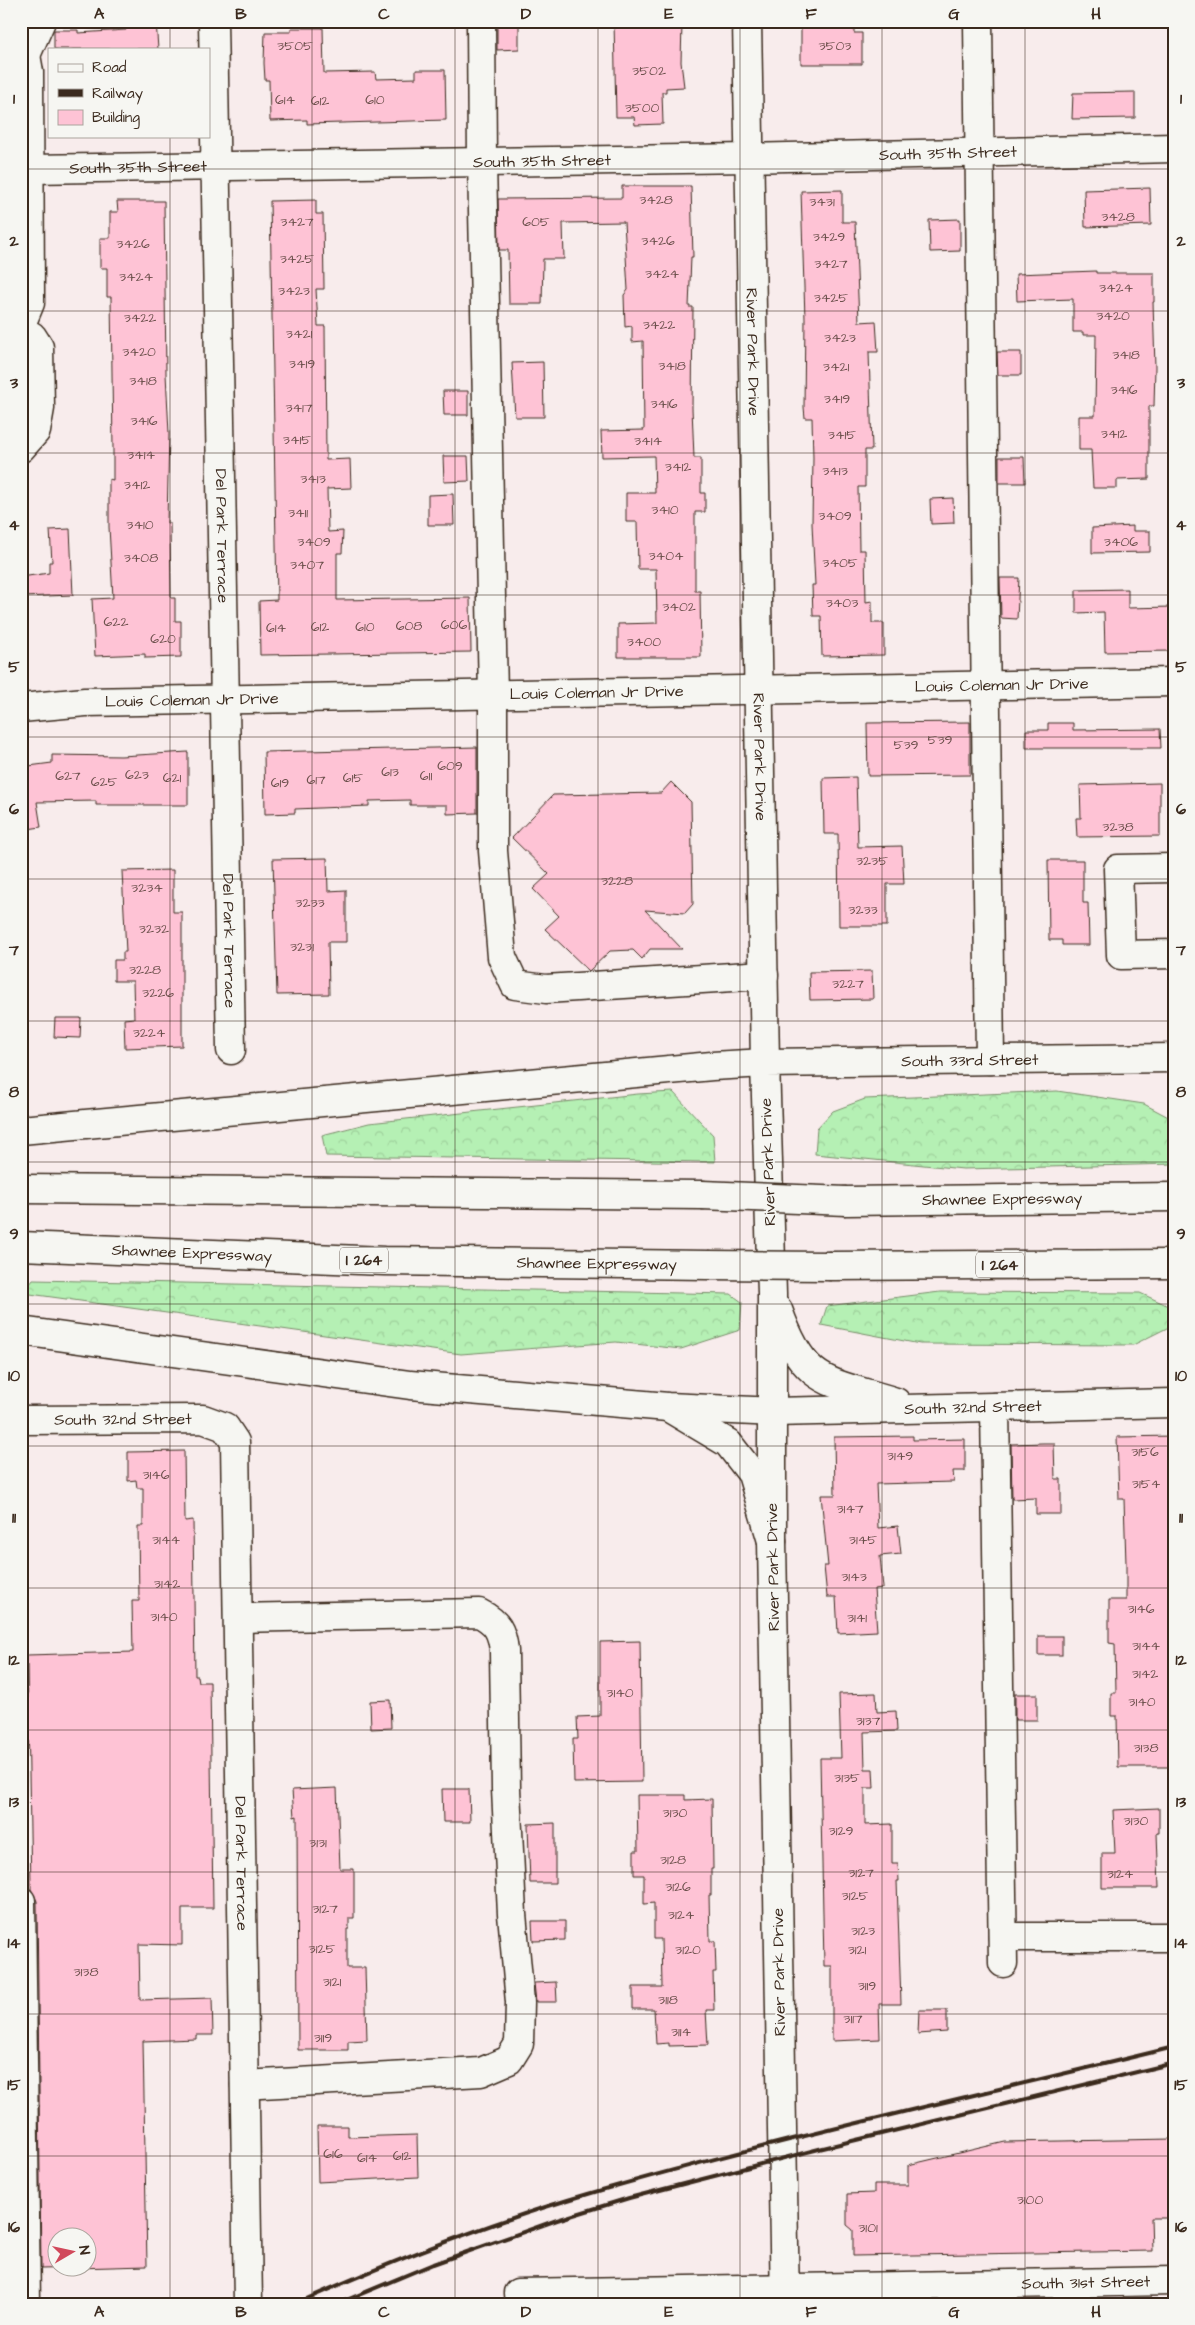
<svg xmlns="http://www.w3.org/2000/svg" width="1195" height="2325" font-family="'Architects Daughter',sans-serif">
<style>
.forest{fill:url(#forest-crowns);stroke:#788d69}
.building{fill:#fec3d5;stroke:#3b2a1e;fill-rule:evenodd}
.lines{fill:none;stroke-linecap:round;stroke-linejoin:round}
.minor-casing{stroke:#3b2a1e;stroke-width:31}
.major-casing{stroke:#3b2a1e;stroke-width:31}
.highway-casing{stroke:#3b2a1e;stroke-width:31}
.minor{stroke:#f6f6f2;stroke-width:28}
.major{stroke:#f6f6f2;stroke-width:28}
.highway{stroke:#f6f6f2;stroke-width:28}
.rail{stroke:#3b2a1e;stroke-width:4}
.highway-bridge-casing{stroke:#3b2a1e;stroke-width:31;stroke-linecap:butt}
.highway-bridge{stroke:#f6f6f2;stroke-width:28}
.grid{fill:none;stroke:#3b2a1e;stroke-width:1;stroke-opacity:0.55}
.labels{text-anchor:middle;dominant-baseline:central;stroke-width:4;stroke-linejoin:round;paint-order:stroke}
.number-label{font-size:14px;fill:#6c504c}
.shield{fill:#f6f6f2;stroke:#73675e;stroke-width:1}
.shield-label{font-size:15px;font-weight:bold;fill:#3b2a1e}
.street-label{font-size:16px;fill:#3b2a1e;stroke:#f6f6f2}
.neatline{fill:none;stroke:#3b2a1e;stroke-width:2}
.grid-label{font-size:16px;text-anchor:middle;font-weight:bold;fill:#3b2a1e}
</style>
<defs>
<pattern id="forest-crowns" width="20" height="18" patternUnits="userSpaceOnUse" patternTransform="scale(1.25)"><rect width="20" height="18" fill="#b5f0b4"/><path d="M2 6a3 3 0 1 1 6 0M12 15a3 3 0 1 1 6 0" fill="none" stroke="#9dce9a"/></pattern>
</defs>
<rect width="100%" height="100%" fill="#f8ecec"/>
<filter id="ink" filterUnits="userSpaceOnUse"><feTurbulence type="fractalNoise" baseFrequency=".02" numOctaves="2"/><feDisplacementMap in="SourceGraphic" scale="10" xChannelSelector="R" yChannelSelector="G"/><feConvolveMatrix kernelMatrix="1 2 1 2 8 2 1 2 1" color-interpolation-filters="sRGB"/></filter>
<g filter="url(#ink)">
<g class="forest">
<polygon points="1057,1091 1144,1104 1174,1120 1174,1164 963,1169 815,1154 817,1128 833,1111 865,1099"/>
<polygon points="673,1092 713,1135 715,1162 326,1156 322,1135 369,1123 638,1094"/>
<polygon points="33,1280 731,1294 742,1302 740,1330 681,1349 616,1342 461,1354 23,1293"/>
<polygon points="940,1292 1140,1293 1171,1307 1169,1327 1133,1345 920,1344 821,1325 827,1306"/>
</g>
<g class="building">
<polygon points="126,21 156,21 158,49 54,49 54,30 78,30 78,33 126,30"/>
<polygon points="614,21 682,23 681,62 684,87 666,88 666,92 662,92 663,124 635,125 634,117 616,117"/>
<polygon points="801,21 854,21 854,33 862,33 862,64 801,64"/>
<polygon points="497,24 519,24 519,49 497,50"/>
<polygon points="291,28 323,28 324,73 375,72 376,79 416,78 416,70 445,70 446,120 307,124 307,120 270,121 269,80 265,80 264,63 265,32 291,32"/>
<polygon points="1135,92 1135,118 1072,119 1073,93"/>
<polygon points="622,186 691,186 693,257 691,257 689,307 693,307 692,408 694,458 701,458 701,493 705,493 705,512 695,512 695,591 700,591 701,657 618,657 618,624 657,623 656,569 638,569 637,522 626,522 626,493 655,493 654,456 602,457 601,431 644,430 643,341 632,342 632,326 625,327 624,295 628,290 624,222 563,223 564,259 543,259 542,304 509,304 508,250 499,250 498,199 622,198"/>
<polygon points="1150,188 1151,225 1085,227 1084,190"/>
<polygon points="842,190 842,222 855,222 859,322 876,321 878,352 869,352 872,450 865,450 865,487 858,487 859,550 865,550 866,602 872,601 872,623 884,623 884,655 822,656 821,616 813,616 812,585 815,585 812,524 813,458 812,418 805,418 804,407 805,319 801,191"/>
<polygon points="316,200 316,214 323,214 324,289 316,289 318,326 325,326 326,460 350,459 351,488 327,489 328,532 343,531 342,553 337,553 337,600 470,598 471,652 260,655 259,601 277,600 270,201"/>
<polygon points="117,201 164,201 166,374 169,433 167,523 170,523 171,598 175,598 175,621 181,621 181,657 145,658 145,654 95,656 92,599 113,598 109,527 109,479 113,480 113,449 111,297 107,297 107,268 100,268 100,238 110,238 110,212 118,212"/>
<polygon points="960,219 960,251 930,252 929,220"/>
<polygon points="1096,271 1096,273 1154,273 1154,302 1153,302 1155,367 1154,406 1149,406 1149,479 1117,480 1117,488 1093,488 1091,450 1079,450 1079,416 1095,416 1096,335 1083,335 1083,332 1073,332 1073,299 1017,301 1016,274"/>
<polygon points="997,352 1021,352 1021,375 998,375"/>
<polygon points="543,362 544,417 515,417 512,363"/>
<polygon points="443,391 468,391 468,415 444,415"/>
<polygon points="443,456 468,456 469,481 444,482"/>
<polygon points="999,457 1024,457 1025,483 999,483"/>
<polygon points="453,494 454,525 428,525 428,495"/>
<polygon points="953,498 954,523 931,524 930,499"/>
<polygon points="1133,526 1133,531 1150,531 1150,552 1092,553 1092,528"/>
<polygon points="70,529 73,595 21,597 21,577 49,573 49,562 52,562 50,530"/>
<polygon points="1000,578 1019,578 1017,619 1001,618"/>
<polygon points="1128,589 1128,608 1172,607 1173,651 1105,652 1104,612 1076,613 1076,590"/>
<polygon points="970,722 970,775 868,776 867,723"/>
<polygon points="1048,723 1073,723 1073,730 1160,729 1161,748 1026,748 1026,730 1048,730"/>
<polygon points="477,747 477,813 447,814 447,805 410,805 410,800 369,801 369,806 295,809 295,813 265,814 264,752"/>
<polygon points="188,752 188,805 96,805 96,801 37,802 41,827 21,830 21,767 52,763 52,755 121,756"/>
<polygon points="856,777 858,847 902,846 904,884 887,884 887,926 839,926 838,834 824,834 823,778"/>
<polygon points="671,782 691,802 693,904 685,913 645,910 682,949 650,949 642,959 633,950 610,951 589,971 545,929 559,916 533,889 549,874 512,838 553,795 661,793"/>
<polygon points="1160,783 1160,836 1077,837 1076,818 1081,818 1080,785"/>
<polygon points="327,858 328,891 346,890 346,942 328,942 329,994 277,995 273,859"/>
<polygon points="1048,860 1083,860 1083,903 1088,903 1089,945 1062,945 1062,940 1049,940"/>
<polygon points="173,870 173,912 182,912 182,1046 125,1048 124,1019 134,1018 133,981 114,981 114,960 123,960 123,952 126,952 122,871"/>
<polygon points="872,971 873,999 810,1000 809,972"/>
<polygon points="55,1018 81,1018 80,1038 54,1037"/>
<polygon points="913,1436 913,1440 965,1439 965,1471 953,1471 954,1482 876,1484 878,1528 898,1526 901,1554 880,1556 883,1588 874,1589 877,1631 838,1633 836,1597 827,1597 824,1566 828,1566 821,1495 835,1495 834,1437"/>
<polygon points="1174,1436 1174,1767 1118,1767 1117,1716 1111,1716 1111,1693 1116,1693 1115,1644 1109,1643 1109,1600 1126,1600 1126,1564 1124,1499 1119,1499 1117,1437"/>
<polygon points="1043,1443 1054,1443 1055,1479 1061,1479 1061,1514 1036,1514 1036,1498 1012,1499 1011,1444"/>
<path d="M 184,1451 L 185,1521 L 193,1520 L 195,1676 L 198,1676 L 199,1682 L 210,1682 L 213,1908 L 182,1908 L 182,1945 L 139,1944 L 140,2000 L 212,1998 L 213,2035 L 196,2035 L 196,2039 L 143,2041 L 147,2266 L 41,2269 L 37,1901 L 31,1889 L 27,1655 L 133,1652 L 132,1601 L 139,1601 L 138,1526 L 143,1526 L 143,1488 L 137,1488 L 136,1480 L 128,1481 L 128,1452 ZM 58,2238 L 88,2238 L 88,2268 L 58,2268 Z"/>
<rect x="1038" y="1636" width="24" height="19"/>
<polygon points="640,1641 642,1782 574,1783 573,1739 578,1739 577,1717 600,1716 600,1642"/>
<polygon points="876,1693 877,1712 896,1711 897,1731 864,1732 865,1769 873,1769 874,1788 865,1788 865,1825 892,1824 892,1863 898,1863 899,1881 897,1881 901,2004 879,2004 880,2039 832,2041 832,1966 824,1966 820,1758 841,1758 839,1694"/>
<rect x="1015" y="1694" width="22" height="26"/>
<polygon points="390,1700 391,1728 371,1729 370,1701"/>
<polygon points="337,1788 340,1869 354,1869 354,1918 349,1918 349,1929 347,1929 347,1968 365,1968 367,2040 348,2041 348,2050 298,2050 297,1816 294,1817 292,1790"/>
<polygon points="442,1789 469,1789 470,1822 443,1822"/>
<polygon points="637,1795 685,1795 685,1800 712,1799 713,1869 711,1869 711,1895 709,1895 710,1941 715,1941 716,1972 713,1972 714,2010 706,2010 708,2045 669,2046 669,2043 656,2044 654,2009 633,2009 633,1987 662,1987 661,1939 654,1939 654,1903 644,1904 644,1875 634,1875 634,1851 638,1851"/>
<polygon points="1159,1808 1159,1833 1157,1833 1159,1888 1102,1888 1102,1853 1115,1853 1113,1810"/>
<polygon points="555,1823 555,1883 530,1883 528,1824"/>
<polygon points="532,1921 565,1921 565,1940 533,1941"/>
<polygon points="556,1982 557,2002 536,2002 534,1983"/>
<polygon points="919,2010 947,2010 947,2032 918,2034"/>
<polygon points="317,2126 348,2126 348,2137 417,2135 418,2177 318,2182"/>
<polygon points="1174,2139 1174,2218 1151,2218 1152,2251 853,2256 853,2230 847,2225 847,2194 874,2193 874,2185 908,2185 908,2165 1005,2142"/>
</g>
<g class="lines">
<defs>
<g id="minor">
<path id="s1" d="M 213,21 L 231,1050"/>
<polyline points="481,21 482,161 493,695 493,851 502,957 515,985 546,989 764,975"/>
<path id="s2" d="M 747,21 L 765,1063"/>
<polyline points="978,21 990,1060"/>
<polyline points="21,53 26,55 29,72 30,303 21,325"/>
<polyline points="26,55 41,21"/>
<path id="s3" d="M 30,169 L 749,158 L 1174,148"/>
<polyline points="21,331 32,336 39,347 40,408 36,431 21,448"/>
<path id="s4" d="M 21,708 L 85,702 L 1174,682"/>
<polyline points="1174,868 1118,869 1121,955 1174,954"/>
<polyline points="995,1407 1003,1963"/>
<path id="s5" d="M 21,1420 L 203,1419 L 225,1427 L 235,1442 L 248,2304"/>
<path d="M 239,1618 L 479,1613 C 497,1622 502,1631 504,1651 L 506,1789 L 512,1914 L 520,2002 L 519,2044 L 509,2060 L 481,2072 L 245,2085"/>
<polyline points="21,1901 26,2304"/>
<polyline points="1003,1937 1174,1937"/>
<path id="s6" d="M 519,2304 L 518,2293 L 1174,2281"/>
</g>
<g id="major">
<path d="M 778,1310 C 805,1386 825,1380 896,1402"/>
<path id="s7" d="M 773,1412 L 1174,1403"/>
<path id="s8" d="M 785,2304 L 772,1541 L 772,1294 L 765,1063 L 1174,1058"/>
</g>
<g id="highway">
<polyline points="21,1130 712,1066 765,1063"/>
<polyline points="21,1189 702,1195"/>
<path id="s9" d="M 846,1201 L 1174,1197"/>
<path id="s10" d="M 21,1246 L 384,1261 L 708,1265"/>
<polyline points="831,1266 1174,1264"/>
<polyline points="21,1331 410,1385 668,1407 773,1412"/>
<polyline points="671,1409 728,1443 752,1474 772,1541"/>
</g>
</defs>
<use href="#minor" class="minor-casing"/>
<use href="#major" class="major-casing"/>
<use href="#highway" class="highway-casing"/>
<use href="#minor" class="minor"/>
<use href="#major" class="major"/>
<use href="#highway" class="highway"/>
<g class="rail">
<path d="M 295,2304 C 390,2262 488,2223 588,2194 C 781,2138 979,2095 1174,2047"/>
<polyline points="337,2304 433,2264 557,2220 629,2198 819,2149 1174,2063"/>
</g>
<defs>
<g id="highway-bridge">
<polyline points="702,1195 846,1201"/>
<polyline points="708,1265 831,1266"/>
</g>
</defs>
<use href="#highway-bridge" class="highway-bridge-casing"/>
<use href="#highway-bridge" class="highway-bridge"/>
</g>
</g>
<path class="grid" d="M 170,21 L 170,49M 312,21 L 312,2304M 455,21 L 455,2304M 598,21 L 598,2304M 740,21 L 740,2304M 882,21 L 882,2304M 1025,21 L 1025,2304M 170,136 L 170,2304M 21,169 L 1174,169M 21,311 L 1174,311M 21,453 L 1174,453M 21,595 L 1174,595M 21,737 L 1174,737M 21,879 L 1174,879M 21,1021 L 1174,1021M 21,1162 L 1174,1162M 21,1304 L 1174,1304M 21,1446 L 1174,1446M 21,1588 L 1174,1588M 21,1730 L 1174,1730M 21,1872 L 1174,1872M 21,2014 L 1174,2014M 21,2156 L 1174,2156"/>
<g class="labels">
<g class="number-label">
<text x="295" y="46">3505</text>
<text x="835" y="46">3503</text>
<text x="649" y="71">3502</text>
<text x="285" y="100">614</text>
<text x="375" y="100">610</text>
<text x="320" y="101">612</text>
<text x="642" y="108">3500</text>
<text x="656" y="200">3428</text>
<text x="822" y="202">3431</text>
<text x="1118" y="217">3428</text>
<text x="297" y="222">3427</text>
<text x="536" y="222">605</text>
<text x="829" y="237">3429</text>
<text x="658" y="241">3426</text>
<text x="133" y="244">3426</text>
<text x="297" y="259">3425</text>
<text x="831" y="264">3427</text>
<text x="662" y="274">3424</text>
<text x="136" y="277">3424</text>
<text x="1116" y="288">3424</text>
<text x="294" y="291">3423</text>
<text x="831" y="298">3425</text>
<text x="1113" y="316">3420</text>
<text x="140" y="318">3422</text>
<text x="659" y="325">3422</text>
<text x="299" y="334">3421</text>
<text x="840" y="338">3423</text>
<text x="139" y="352">3420</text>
<text x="1126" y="355">3418</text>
<text x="302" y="364">3419</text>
<text x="672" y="366">3418</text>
<text x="836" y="367">3421</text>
<text x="143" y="381">3418</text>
<text x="1124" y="390">3416</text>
<text x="837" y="399">3419</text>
<text x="664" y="404">3416</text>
<text x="299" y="408">3417</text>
<text x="144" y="421">3416</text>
<text x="1114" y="434">3412</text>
<text x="842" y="435">3415</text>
<text x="297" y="440">3415</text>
<text x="648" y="441">3414</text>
<text x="141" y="455">3414</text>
<text x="678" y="467">3412</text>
<text x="835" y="471">3413</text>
<text x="313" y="479">3413</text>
<text x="137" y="485">3412</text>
<text x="665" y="510">3410</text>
<text x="298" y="513">3411</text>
<text x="835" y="516">3409</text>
<text x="140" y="525">3410</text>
<text x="314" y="542">3409</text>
<text x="1121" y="542">3406</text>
<text x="666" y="556">3404</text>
<text x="141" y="558">3408</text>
<text x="840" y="563">3405</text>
<text x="307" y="565">3407</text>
<text x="842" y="603">3403</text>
<text x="679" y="607">3402</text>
<text x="116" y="622">622</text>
<text x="454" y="625">606</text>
<text x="409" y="626">608</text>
<text x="320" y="627">612</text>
<text x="365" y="627">610</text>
<text x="276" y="628">614</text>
<text x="163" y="639">620</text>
<text x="644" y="642">3400</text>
<text x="940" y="740">539</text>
<text x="906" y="745">539</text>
<text x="450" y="766">609</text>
<text x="390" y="772">613</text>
<text x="137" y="775">623</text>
<text x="68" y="776">627</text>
<text x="426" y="776">611</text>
<text x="172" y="778">621</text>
<text x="353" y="778">615</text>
<text x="316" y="780">617</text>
<text x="104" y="782">625</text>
<text x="280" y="783">619</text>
<text x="1118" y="827">3238</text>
<text x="872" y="861">3235</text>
<text x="617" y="881">3228</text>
<text x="147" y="888">3234</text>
<text x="310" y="903">3233</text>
<text x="863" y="910">3233</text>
<text x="154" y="929">3232</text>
<text x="302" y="947">3231</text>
<text x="145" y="970">3228</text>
<text x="848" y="984">3227</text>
<text x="158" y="993">3226</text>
<text x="149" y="1033">3224</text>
<text x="1145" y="1452">3156</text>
<text x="900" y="1456">3149</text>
<text x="156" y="1475">3146</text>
<text x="1146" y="1484">3154</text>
<text x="850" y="1509">3147</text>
<text x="166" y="1540">3144</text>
<text x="863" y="1540">3145</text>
<text x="854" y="1577">3143</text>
<text x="167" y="1584">3142</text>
<text x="1141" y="1609">3146</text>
<text x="164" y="1617">3140</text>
<text x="857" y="1618">3141</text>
<text x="1146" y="1646">3144</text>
<text x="1145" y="1674">3142</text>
<text x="620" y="1693">3140</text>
<text x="1142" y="1702">3140</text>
<text x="868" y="1721">3137</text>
<text x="1146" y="1748">3138</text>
<text x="847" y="1778">3135</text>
<text x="675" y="1813">3130</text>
<text x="1136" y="1821">3130</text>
<text x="841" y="1831">3129</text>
<text x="318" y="1843">3131</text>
<text x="673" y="1860">3128</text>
<text x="861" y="1873">3127</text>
<text x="1120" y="1874">3124</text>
<text x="678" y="1887">3126</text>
<text x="855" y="1896">3125</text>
<text x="325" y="1909">3127</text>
<text x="681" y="1915">3124</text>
<text x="863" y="1931">3123</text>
<text x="322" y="1949">3125</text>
<text x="688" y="1950">3120</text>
<text x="857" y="1950">3121</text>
<text x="86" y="1972">3138</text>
<text x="332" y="1982">3121</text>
<text x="867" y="1986">3119</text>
<text x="668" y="2000">3118</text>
<text x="853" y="2019">3117</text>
<text x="681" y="2032">3114</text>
<text x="323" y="2038">3119</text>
<text x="333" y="2154">616</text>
<text x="402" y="2156">612</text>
<text x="367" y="2158">614</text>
<text x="1030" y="2200">3100</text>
<text x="868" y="2228">3101</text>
</g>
<g class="shield">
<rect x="340" y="1247.5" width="48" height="25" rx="4"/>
<rect x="976" y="1252.5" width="48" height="25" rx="4"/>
</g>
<g class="shield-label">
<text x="364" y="1260">I 264</text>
<text x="1000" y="1265">I 264</text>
</g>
<g class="street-label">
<text stroke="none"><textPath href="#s3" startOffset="918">South 35th Street</textPath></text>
<text stroke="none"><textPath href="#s3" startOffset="512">South 35th Street</textPath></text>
<text stroke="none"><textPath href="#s3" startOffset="108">South 35th Street</textPath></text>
<text stroke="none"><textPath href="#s2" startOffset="331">River Park Drive</textPath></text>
<text stroke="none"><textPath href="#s1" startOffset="515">Del Park Terrace</textPath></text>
<text stroke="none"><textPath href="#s4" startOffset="981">Louis Coleman Jr Drive</textPath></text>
<text stroke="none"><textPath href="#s4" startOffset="576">Louis Coleman Jr Drive</textPath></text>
<text stroke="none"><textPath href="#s4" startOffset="171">Louis Coleman Jr Drive</textPath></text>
<text stroke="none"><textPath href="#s2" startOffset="736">River Park Drive</textPath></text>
<text stroke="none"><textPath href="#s1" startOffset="920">Del Park Terrace</textPath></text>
<text stroke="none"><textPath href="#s8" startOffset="1446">South 33rd Street</textPath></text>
<text transform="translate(768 1162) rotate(-92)">River Park Drive</text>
<text stroke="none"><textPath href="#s9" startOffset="156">Shawnee Expressway</textPath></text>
<text stroke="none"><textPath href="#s10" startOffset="171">Shawnee Expressway</textPath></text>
<text stroke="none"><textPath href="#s10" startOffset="576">Shawnee Expressway</textPath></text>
<text stroke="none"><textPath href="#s7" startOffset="200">South 32nd Street</textPath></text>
<text stroke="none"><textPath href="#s5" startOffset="102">South 32nd Street</textPath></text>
<text transform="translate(773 1567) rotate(-91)">River Park Drive</text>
<text stroke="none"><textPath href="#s5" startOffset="645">Del Park Terrace</textPath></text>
<text transform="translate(779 1972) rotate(-91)">River Park Drive</text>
<text stroke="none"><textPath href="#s6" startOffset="579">South 31st Street</textPath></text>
</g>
</g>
<rect width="1195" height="2325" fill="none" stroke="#f6f6f2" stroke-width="55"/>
<rect x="48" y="48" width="162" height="90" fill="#f6f6f2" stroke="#aba49d"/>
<rect x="58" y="64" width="25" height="8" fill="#f6f6f2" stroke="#aba49d"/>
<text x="92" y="72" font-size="15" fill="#3b2a1e">Road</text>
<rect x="58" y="89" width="25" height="8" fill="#3b2a1e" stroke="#aba49d"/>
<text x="92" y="98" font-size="15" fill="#3b2a1e">Railway</text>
<rect x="58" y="110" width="25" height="15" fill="#fec3d5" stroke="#aba49d"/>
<text x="92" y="122" font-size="15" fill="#3b2a1e">Building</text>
<g transform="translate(72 2252) rotate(81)"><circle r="24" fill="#f6f6f2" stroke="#aba49d"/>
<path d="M0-4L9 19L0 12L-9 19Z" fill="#d1495b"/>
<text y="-8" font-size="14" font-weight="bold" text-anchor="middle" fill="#3b2a1e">N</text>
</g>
<rect x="28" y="28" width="1140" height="2270" class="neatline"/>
<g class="grid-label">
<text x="99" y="19">A</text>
<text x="241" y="19">B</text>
<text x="384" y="19">C</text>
<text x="526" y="19">D</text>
<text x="669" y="19">E</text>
<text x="811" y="19">F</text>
<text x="954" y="19">G</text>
<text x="1096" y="19">H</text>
<text x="14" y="104">1</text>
<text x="1181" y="104">1</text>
<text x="14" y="246">2</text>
<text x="1181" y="246">2</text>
<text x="14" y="388">3</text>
<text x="1181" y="388">3</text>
<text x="14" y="530">4</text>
<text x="1181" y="530">4</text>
<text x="14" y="672">5</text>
<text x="1181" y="672">5</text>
<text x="14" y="814">6</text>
<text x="1181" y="814">6</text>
<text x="14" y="955">7</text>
<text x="1181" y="955">7</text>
<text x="14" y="1097">8</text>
<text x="1181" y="1097">8</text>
<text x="14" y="1239">9</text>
<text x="1181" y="1239">9</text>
<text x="14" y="1381">10</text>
<text x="1181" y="1381">10</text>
<text x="14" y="1523">11</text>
<text x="1181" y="1523">11</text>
<text x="14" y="1665">12</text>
<text x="1181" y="1665">12</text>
<text x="14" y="1807">13</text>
<text x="1181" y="1807">13</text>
<text x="14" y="1948">14</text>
<text x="1181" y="1948">14</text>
<text x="14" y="2090">15</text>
<text x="1181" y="2090">15</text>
<text x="14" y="2232">16</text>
<text x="1181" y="2232">16</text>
<text x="99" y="2317">A</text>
<text x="241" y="2317">B</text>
<text x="384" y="2317">C</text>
<text x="526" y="2317">D</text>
<text x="669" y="2317">E</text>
<text x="811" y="2317">F</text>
<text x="954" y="2317">G</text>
<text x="1096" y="2317">H</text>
</g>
</svg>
